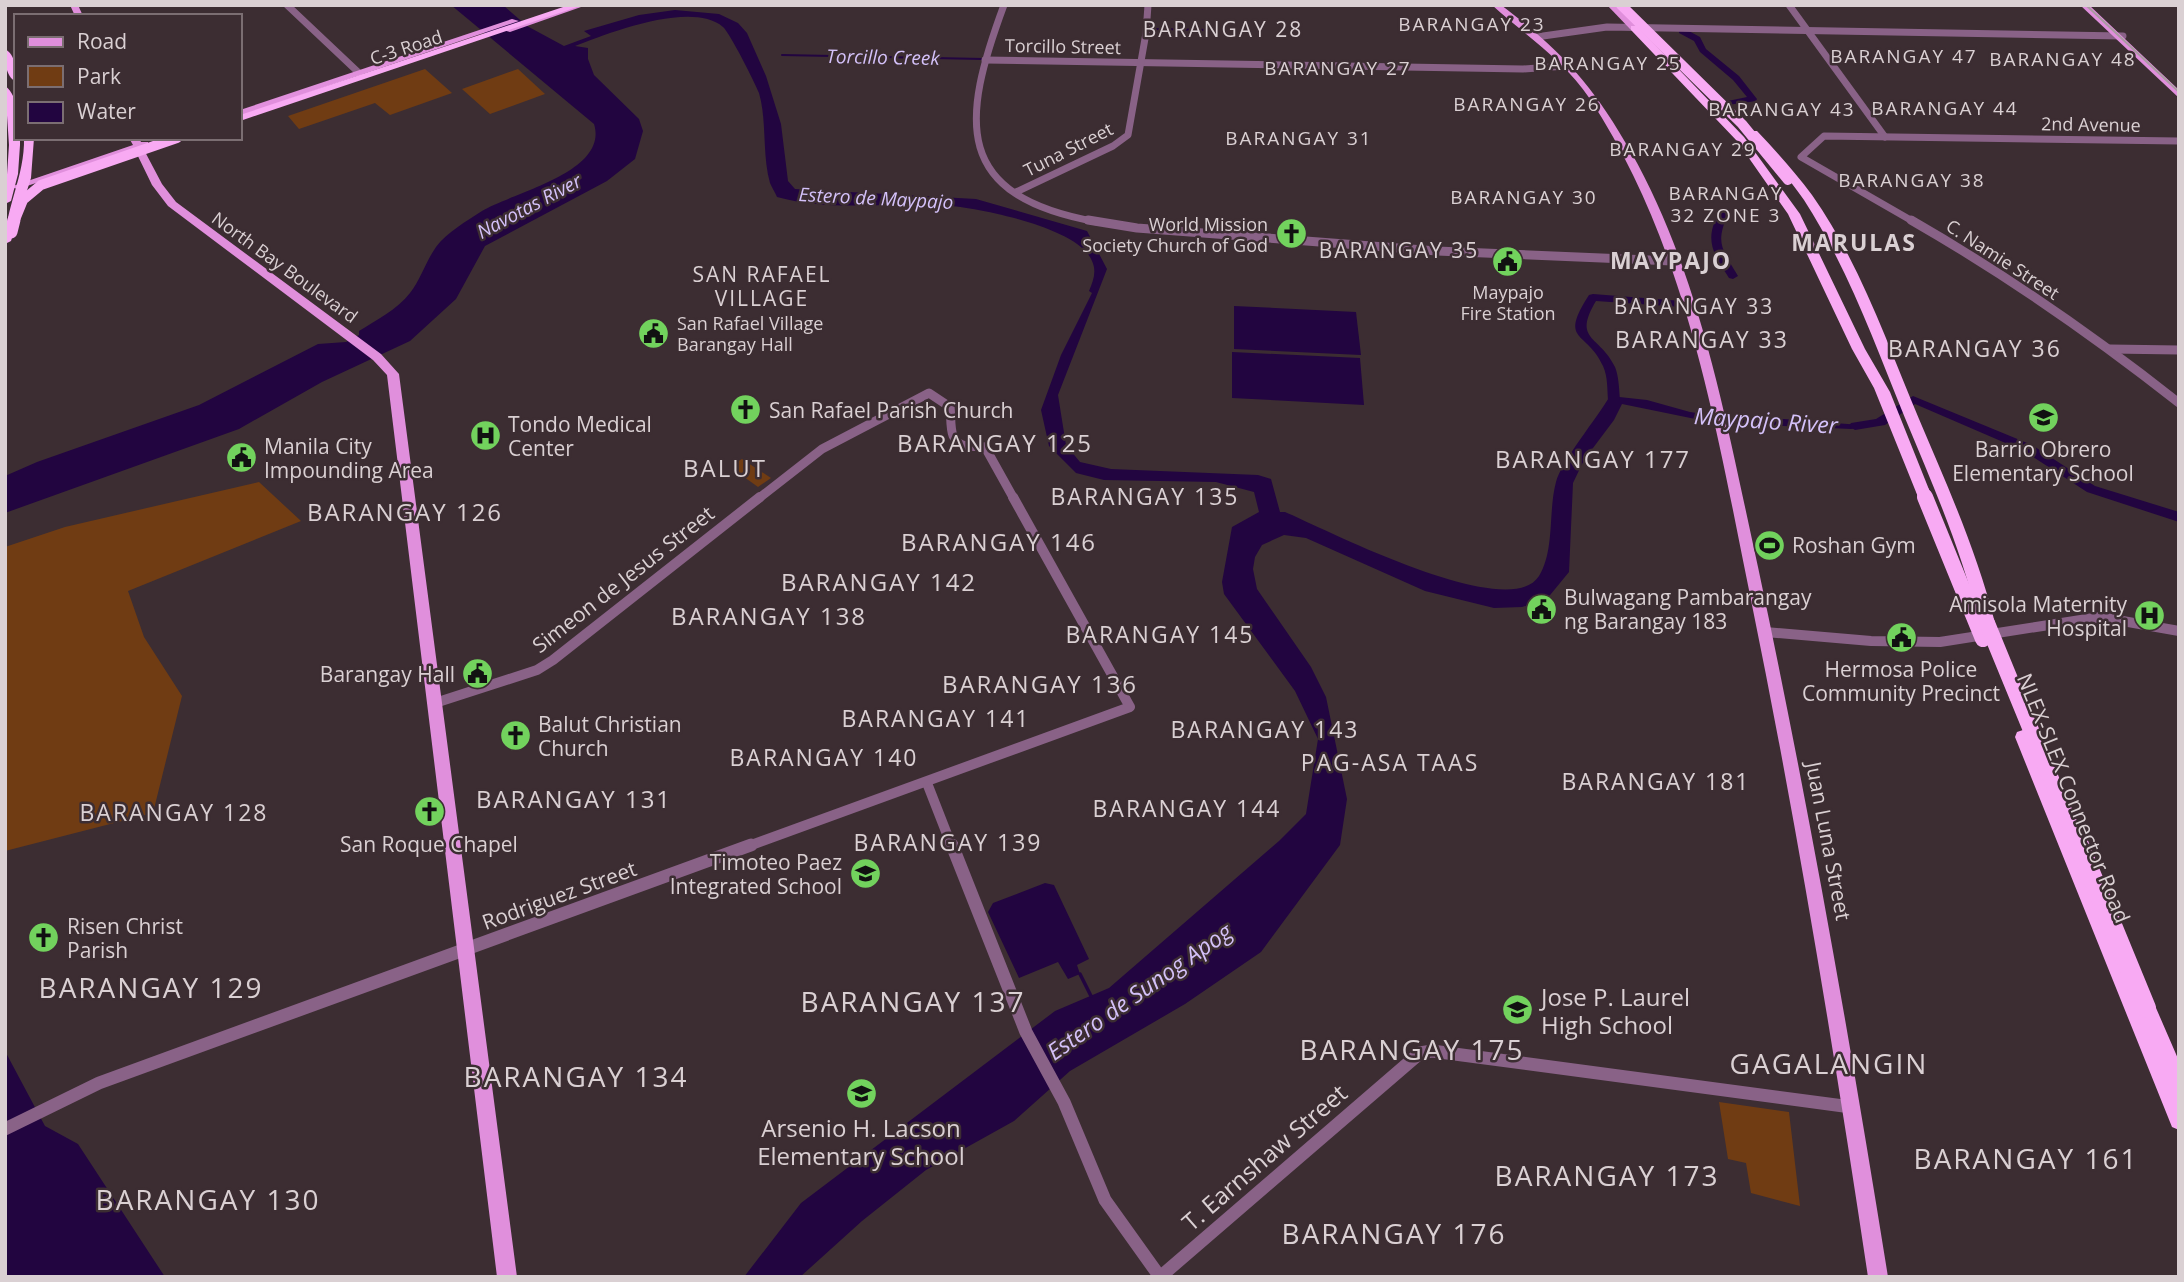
<svg xmlns="http://www.w3.org/2000/svg" width="2184" height="1282" font-family="'Open Sans',sans-serif">
<style>
.green{fill:#703c13}
.water{fill:#220540}
.lines{fill:none;stroke-linecap:round;stroke-linejoin:round}
.stream-far1{stroke:#220540;stroke-width:2}
.stream{stroke:#220540;stroke-width:3.5}
.river{fill:#220540;fill-rule:evenodd}
.minor-far3{stroke:#896287;stroke-width:7}
.minor-far2{stroke:#896287;stroke-width:9}
.minor-far1{stroke:#896287;stroke-width:10}
.minor{stroke:#896287;stroke-width:13}
.major{fill:#e08fdc;fill-rule:evenodd}
.highway{fill:#f8aaf3;fill-rule:evenodd}
.tram{stroke:#a89ca0;stroke-width:2}
.highway-bridge-far3{stroke:#f8aaf3;stroke-width:10}
.highway-bridge-far2{stroke:#f8aaf3;stroke-width:13}
.highway-bridge-far1{stroke:#f8aaf3;stroke-width:16}
.highway-bridge{stroke:#f8aaf3;stroke-width:20}
.labels{text-anchor:middle;dominant-baseline:central;stroke-width:5;stroke-linejoin:round;paint-order:stroke}
.far-street-label{font-size:18px;fill:#dad0d3;stroke:#3c2d32}
.far-poi-label{font-size:18px;fill:#dad0d3;stroke:#3c2d32;text-anchor:end}
.far-neighbourhood-label{font-size:19px;letter-spacing:2px;fill:#dad0d3;stroke:#3c2d32}
.far-water-label{font-size:19px;font-style:italic;fill:#d4c1f9;stroke:#3c2d32}
.far-quarter-label{font-size:21px;letter-spacing:2px;fill:#dad0d3;stroke:#3c2d32}
.poi-label{font-size:21px;fill:#dad0d3;stroke:#3c2d32;text-anchor:start}
.street-label{font-size:21px;fill:#dad0d3;stroke:#3c2d32}
.far-district-label{font-size:23px;font-weight:bold;letter-spacing:2px;fill:#dad0d3;stroke:#3c2d32}
.neighbourhood-label{font-size:23px;letter-spacing:2px;fill:#dad0d3;stroke:#3c2d32}
.water-label{font-size:23px;font-style:italic;fill:#d4c1f9;stroke:#3c2d32}
.quarter-label{font-size:24px;letter-spacing:2px;fill:#dad0d3;stroke:#3c2d32}
.near-poi-label{font-size:24px;fill:#dad0d3;stroke:#3c2d32;text-anchor:start}
.near-street-label{font-size:24px;fill:#dad0d3;stroke:#3c2d32}
.near-neighbourhood-label{font-size:28px;letter-spacing:2px;fill:#dad0d3;stroke:#3c2d32}
.near-quarter-label{font-size:28px;letter-spacing:2px;fill:#dad0d3;stroke:#3c2d32}
</style>
<rect width="100%" height="100%" fill="#3c2d32"/>
<g class="green">
<polygon points="425,69 452,93 390,115 375,103 299,129 288,116"/>
<polygon points="518,69 545,94 490,114 462,89"/>
<polygon points="742,459 771,478 758,487 733,469 735,463"/>
<polygon points="259,482 301,521 128,591 144,637 182,696 153,813 5,851 5,547 65,527"/>
<polygon points="1719,1102 1789,1112 1800,1206 1751,1193 1746,1163 1728,1159"/>
</g>
<g class="water">
<path d="M 451,5 L 503,5 L 527,26 L 564,46 L 591,36 L 584,31 L 639,15 L 675,10 L 719,14 L 738,23 L 747,33 L 766,76 L 781,124 L 788,181 L 795,189 L 976,199 L 1087,231 L 1107,269 L 1058,395 L 1066,445 L 1080,462 L 1111,469 L 1258,475 L 1271,479 L 1280,512 L 1285,512 C 1325,529 1509,624 1539,576 C 1555,550 1548,511 1556,482 C 1561,462 1597,418 1610,396 L 1647,400 L 1690,412 L 1739,419 L 1784,419 L 1873,426 L 1851,429 L 1715,423 L 1622,404 L 1614,420 L 1584,460 L 1573,483 L 1569,572 L 1546,600 L 1522,607 L 1494,608 L 1425,591 L 1306,538 L 1284,535 L 1262,545 L 1255,557 L 1253,569 L 1257,589 L 1311,667 L 1326,697 L 1347,799 L 1340,845 L 1261,952 L 1185,1004 L 1070,1071 L 1014,1121 L 926,1170 L 862,1221 L 800,1277 L 744,1277 L 801,1203 L 1055,1011 L 1109,988 L 1279,841 L 1306,814 L 1318,739 L 1295,691 L 1224,594 L 1222,582 L 1232,527 L 1259,512 L 1254,492 L 1216,482 L 1104,480 L 1076,473 L 1049,446 L 1041,410 L 1061,355 L 1092,293 L 1089,291 C 1093,281 1097,272 1092,261 C 1079,227 975,207 942,205 C 888,202 830,212 777,197 C 775,192 772,188 770,183 C 762,155 767,120 759,93 C 755,83 730,33 723,27 C 691,0 607,34 575,46 L 588,48 L 588,59 L 594,75 L 639,119 L 643,131 L 635,159 L 607,181 L 485,246 L 456,299 L 410,341 L 322,382 L 239,429 L 5,513 L 5,476 L 37,462 L 199,405 L 318,344 L 346,342 L 359,335 L 359,331 C 375,321 398,309 410,293 C 421,279 426,261 436,247 C 447,232 467,221 482,211 C 514,192 609,172 594,124 Z"/>
<polygon points="1234,306 1356,312 1361,355 1234,349"/>
<polygon points="1232,352 1360,358 1364,405 1232,398"/>
<polygon points="1045,883 1054,885 1089,959 1077,965 1080,974 1068,979 1058,962 1019,978 988,912 993,903"/>
<polygon points="5,1051 45,1126 78,1144 165,1277 5,1277"/>
</g>
<g class="lines">
<g class="stream-far1">
<polyline points="1152,29 1216,30"/>
<polyline points="782,55 983,59"/>
</g>
<polyline class="stream" points="1080,974 1091,996"/>
<g class="river">
<polygon points="1679,29 1685,29 1700,37 1706,49 1739,76 1757,99 1756,101 1728,105 1728,101 1747,97 1733,80 1700,52 1694,41 1679,33"/>
<path d="M 1724,208 L 1729,211 C 1715,244 1721,247 1738,276 L 1733,279 L 1729,278 C 1717,259 1705,244 1715,221 C 1717,215 1718,211 1724,208 Z"/>
<path d="M 1593,294 L 1682,301 L 1687,304 L 1682,307 L 1596,301 C 1572,341 1600,335 1615,367 C 1619,377 1619,389 1620,400 L 1614,404 L 1608,400 C 1607,389 1608,377 1603,366 C 1587,330 1558,343 1589,295 Z"/>
<polygon points="1913,396 2032,445 2095,486 2179,512 2179,522 2087,492 2024,451 1915,404 1885,425 1855,430 1849,426 1851,423 1876,419"/>
</g>
<g class="minor-far3">
<polyline points="287,5 359,73"/>
<path d="M 1004,5 C 961,121 952,196 1097,222"/>
<polyline points="1789,5 1885,137"/>
<polyline points="1536,37 1607,27 2123,36"/>
<polyline points="985,60 1523,69 1566,66"/>
<polyline points="1016,192 1113,146 1128,135 1146,33 1148,5"/>
<polyline points="1914,222 1801,157 1824,136 2179,141"/>
</g>
<g class="minor-far2">
<polyline points="1088,220 1137,228 1437,251 1673,261"/>
<path d="M 1911,220 C 2005,274 2094,336 2179,403"/>
<polyline points="2110,349 2179,350"/>
<path d="M 758,499 L 822,449 L 929,393 L 950,407 C 952,421 947,444 967,446 C 973,447 979,446 985,447 L 1014,499"/>
</g>
<g class="minor-far1">
<polyline points="1765,632 1871,641 1940,642 2100,617 2179,631"/>
<polyline points="435,703 537,670 553,660 760,497"/>
<polyline points="927,783 952,847"/>
<polyline points="746,847 1130,707 1013,497"/>
</g>
<g class="minor">
<polyline points="952,845 1026,1032 1064,1102 1105,1200 1160,1277"/>
<polyline points="5,1129 99,1083 751,845"/>
<polyline points="1160,1277 1420,1053 1432,1051 1851,1107"/>
</g>
<g class="major">
<polygon points="70,5 78,5 83,16 75,16"/>
<polygon points="574,5 581,7 510,32 503,30"/>
<path d="M 1492,5 L 1501,5 C 1562,51 1593,85 1631,152 C 1702,278 1727,427 1758,567 C 1808,802 1850,1039 1888,1277 L 1868,1277 C 1834,1050 1797,825 1751,600 C 1716,429 1688,248 1590,99 C 1564,60 1526,36 1492,5 Z"/>
<polygon points="1607,5 1616,5 1637,26 1637,30 1631,30"/>
<polygon points="2080,5 2089,5 2179,90 2179,98"/>
<polygon points="512,19 519,21 240,116 240,110"/>
<polygon points="129,138 139,138 141,142 148,142 148,146 143,148 162,184 176,202 381,354 399,374 517,1277 497,1277 387,375 373,360 168,206 152,185 135,150 18,189 10,187 133,145"/>
</g>
<g class="highway">
<polygon points="569,5 583,5 240,121 240,115"/>
<polygon points="1631,26 1637,26 1744,137 1800,214 1865,349 1890,392 1930,492 1928,496 1918,496 1916,492 1874,388 1852,349 1788,214 1737,141 1631,30"/>
<path d="M 5,49 C 16,55 16,70 16,82 C 5,76 5,61 5,49 Z"/>
<path d="M 5,86 C 20,96 16,122 16,138 L 20,138 L 20,145 L 18,174 L 11,201 L 5,204 L 9,145 Z"/>
<path d="M 1749,131 L 1757,131 C 1776,151 1795,172 1812,195 C 1860,263 1887,343 1919,419 C 1948,487 1977,552 1995,623 L 1993,627 L 1981,627 L 1979,623 C 1962,551 1933,485 1905,418 C 1875,344 1848,268 1804,200 C 1788,177 1769,156 1749,135 Z"/>
<path d="M 24,138 L 34,138 L 31,178 L 11,241 L 5,244 C 5,208 25,176 24,138 Z"/>
<polygon points="2023,730 2029,732 2031,737 2140,1001 2146,998 2153,1001 2179,1061 2179,1130 2172,1127 2015,737 2017,732"/>
</g>
<polyline class="tram" points="2086,5 2179,92"/>
<g class="highway-bridge-far3">
<polyline points="1621,5 1742,124 1788,180"/>
<polyline points="14,222 23,200 41,185 177,138"/>
</g>
<g class="highway-bridge-far2">
<polyline points="11,232 14,220"/>
<polyline points="1923,492 1926,499"/>
</g>
<g class="highway-bridge-far1">
<polyline points="1925,497 1983,639"/>
<polyline points="1987,623 2079,847"/>
</g>
<polyline class="highway-bridge" points="2079,845 2146,1008"/>
</g>
<defs>
<symbol id="church-disc" viewBox="-11 -11 22 22"><circle r="9.5" fill="#72d25d" stroke="#3c2d32"/><path d="M-1.2-6h2.4v3.5h3.3v2.4h-3.3V6h-2.4V-.1h-3.3v-2.4h3.3Z" fill="#111"/></symbol>
<symbol id="civic-disc" viewBox="-11 -11 22 22"><circle r="9.5" fill="#72d25d" stroke="#3c2d32"/><path d="M-.6-6.5H3V-4.5H.6V-3L4-1V1h2V6H-6V1h2V-1L-.6-3ZM-1.2 2.5V6h2.4V2.5Z" fill="#111"/></symbol>
<symbol id="school-disc" viewBox="-11 -11 22 22"><circle r="9.5" fill="#72d25d" stroke="#3c2d32"/><path d="M0-5L7-2L0 1L-7-2ZM-4 1L0 2.5L4 1V4Q0 6-4 4Z" fill="#111"/></symbol>
<symbol id="hospital-disc" viewBox="-11 -11 22 22"><circle r="9.5" fill="#72d25d" stroke="#3c2d32"/><path d="M-5-5h3v3.5h4V-5h3V5h-3V1.5h-4V5h-3Z" fill="#111"/></symbol>
<symbol id="stadium-disc" viewBox="-11 -11 22 22"><circle r="9.5" fill="#72d25d" stroke="#3c2d32"/><path d="M0-5a6.5 5 0 1 0 0 10a6.5 5 0 1 0 0-10ZM-3.5-1.8h7v3.6h-7Z" fill="#111"/></symbol>
</defs>
<g fill-rule="evenodd">
<use href="#church-disc" x="1274" y="216" width="35" height="35"/>
<use href="#civic-disc" x="1490" y="244" width="35" height="35"/>
<use href="#civic-disc" x="636" y="316" width="35" height="35"/>
<use href="#church-disc" x="728" y="392" width="35" height="35"/>
<use href="#school-disc" x="2026" y="400" width="35" height="35"/>
<use href="#hospital-disc" x="468" y="418" width="35" height="35"/>
<use href="#civic-disc" x="224" y="440" width="35" height="35"/>
<use href="#stadium-disc" x="1752" y="528" width="35" height="35"/>
<use href="#civic-disc" x="1524" y="592" width="35" height="35"/>
<use href="#hospital-disc" x="2132" y="598" width="35" height="35"/>
<use href="#civic-disc" x="1884" y="620" width="35" height="35"/>
<use href="#civic-disc" x="460" y="656" width="35" height="35"/>
<use href="#church-disc" x="498" y="718" width="35" height="35"/>
<use href="#church-disc" x="412" y="794" width="35" height="35"/>
<use href="#school-disc" x="848" y="856" width="35" height="35"/>
<use href="#church-disc" x="26" y="920" width="35" height="35"/>
<use href="#school-disc" x="1500" y="992" width="35" height="35"/>
<use href="#school-disc" x="844" y="1076" width="35" height="35"/>
</g>
<g class="labels">
<g class="far-street-label">
<text transform="translate(1063 46) rotate(1)">Torcillo Street</text>
<text transform="translate(406 47) rotate(-18)">C-3 Road</text>
<text transform="translate(2091 124) rotate(1)">2nd Avenue</text>
<text transform="translate(1068 149) rotate(-27)">Tuna Street</text>
<text transform="translate(2003 259) rotate(33)">C. Namie Street</text>
<text transform="translate(285 267) rotate(36)">North Bay Boulevard</text>
</g>
<g class="far-poi-label">
<text x="1268" y="224">World Mission<tspan x="1268" dy="21">Society Church of God</tspan></text>
<text x="1508" y="292" text-anchor="middle">Maypajo<tspan x="1508" dy="21">Fire Station</tspan></text>
<text x="677" y="323" text-anchor="start">San Rafael Village<tspan x="677" dy="21">Barangay Hall</tspan></text>
</g>
<g class="far-neighbourhood-label">
<text x="1472" y="24">BARANGAY 23</text>
<text x="1904" y="56">BARANGAY 47</text>
<text x="2063" y="59">BARANGAY 48</text>
<text x="1608" y="63">BARANGAY 25</text>
<text x="1338" y="68">BARANGAY 27</text>
<text x="1527" y="104">BARANGAY 26</text>
<text x="1945" y="108">BARANGAY 44</text>
<text x="1782" y="109">BARANGAY 43</text>
<text x="1299" y="138">BARANGAY 31</text>
<text x="1683" y="149">BARANGAY 29</text>
<text x="1912" y="180">BARANGAY 38</text>
<text x="1726" y="193">BARANGAY<tspan x="1726" dy="22">32 ZONE 3</tspan></text>
<text x="1524" y="197">BARANGAY 30</text>
</g>
<g class="far-water-label">
<text transform="translate(883 57) rotate(1)">Torcillo Creek</text>
<text transform="translate(876 198) rotate(3)">Estero de Maypajo</text>
<text transform="translate(529 206) rotate(-28)">Navotas River</text>
</g>
<g class="far-quarter-label">
<text x="1223" y="29">BARANGAY 28</text>
<text x="1399" y="250">BARANGAY 35</text>
<text x="762" y="274">SAN RAFAEL<tspan x="762" dy="24">VILLAGE</tspan></text>
<text x="1694" y="306">BARANGAY 33</text>
</g>
<g class="poi-label">
<text x="769" y="410">San Rafael Parish Church</text>
<text x="508" y="424">Tondo Medical<tspan x="508" dy="24">Center</tspan></text>
<text x="264" y="446">Manila City<tspan x="264" dy="24">Impounding Area</tspan></text>
<text x="2043" y="449" text-anchor="middle">Barrio Obrero<tspan x="2043" dy="24">Elementary School</tspan></text>
<text x="1792" y="545">Roshan Gym</text>
<text x="1564" y="597">Bulwagang Pambarangay<tspan x="1564" dy="24">ng Barangay 183</tspan></text>
<text x="2127" y="604" text-anchor="end">Amisola Maternity<tspan x="2127" dy="24">Hospital</tspan></text>
<text x="1901" y="669" text-anchor="middle">Hermosa Police<tspan x="1901" dy="24">Community Precinct</tspan></text>
<text x="455" y="674" text-anchor="end">Barangay Hall</text>
<text x="538" y="724">Balut Christian<tspan x="538" dy="24">Church</tspan></text>
<text x="429" y="844" text-anchor="middle">San Roque Chapel</text>
<text x="842" y="862" text-anchor="end">Timoteo Paez<tspan x="842" dy="24">Integrated School</tspan></text>
<text x="67" y="926">Risen Christ<tspan x="67" dy="24">Parish</tspan></text>
</g>
<g class="street-label">
<text transform="translate(623 579) rotate(-38)">Simeon de Jesus Street</text>
<text transform="translate(2074 798) rotate(68)">NLEX-SLEX Connector Road</text>
<text transform="translate(1829 841) rotate(79)">Juan Luna Street</text>
<text transform="translate(559 895) rotate(-20)">Rodriguez Street</text>
</g>
<g class="far-district-label">
<text x="1854" y="242">MARULAS</text>
<text x="1671" y="260">MAYPAJO</text>
</g>
<g class="neighbourhood-label">
<text x="1702" y="339">BARANGAY 33</text>
<text x="1975" y="348">BARANGAY 36</text>
<text x="1145" y="496">BARANGAY 135</text>
<text x="1160" y="634">BARANGAY 145</text>
<text x="936" y="718">BARANGAY 141</text>
<text x="1265" y="729">BARANGAY 143</text>
<text x="824" y="757">BARANGAY 140</text>
<text x="1390" y="762">PAG-ASA TAAS</text>
<text x="1656" y="781">BARANGAY 181</text>
<text x="1187" y="808">BARANGAY 144</text>
<text x="174" y="812">BARANGAY 128</text>
<text x="948" y="842">BARANGAY 139</text>
</g>
<g class="water-label">
<text transform="translate(1766 420) rotate(4)">Maypajo River</text>
<text transform="translate(1139 991) rotate(-35)">Estero de Sunog Apog</text>
</g>
<g class="quarter-label">
<text x="995" y="442">BARANGAY 125</text>
<text x="1593" y="458">BARANGAY 177</text>
<text x="725" y="467">BALUT</text>
<text x="405" y="511">BARANGAY 126</text>
<text x="999" y="541">BARANGAY 146</text>
<text x="879" y="581">BARANGAY 142</text>
<text x="769" y="615">BARANGAY 138</text>
<text x="1040" y="683">BARANGAY 136</text>
<text x="574" y="798">BARANGAY 131</text>
</g>
<g class="near-poi-label">
<text x="1541" y="996">Jose P. Laurel<tspan x="1541" dy="28">High School</tspan></text>
<text x="861" y="1127" text-anchor="middle">Arsenio H. Lacson<tspan x="861" dy="28">Elementary School</tspan></text>
</g>
<g class="near-street-label">
<text transform="translate(1264 1157) rotate(-41)">T. Earnshaw Street</text>
</g>
<g class="near-neighbourhood-label">
<text x="151" y="987">BARANGAY 129</text>
<text x="913" y="1001">BARANGAY 137</text>
<text x="1412" y="1049">BARANGAY 175</text>
<text x="576" y="1076">BARANGAY 134</text>
<text x="2026" y="1158">BARANGAY 161</text>
<text x="1607" y="1175">BARANGAY 173</text>
<text x="208" y="1199">BARANGAY 130</text>
<text x="1394" y="1233">BARANGAY 176</text>
</g>
<g class="near-quarter-label">
<text x="1829" y="1063">GAGALANGIN</text>
</g>
</g>
<rect width="2184" height="1282" fill="none" stroke="#dad0d3" stroke-width="14"/>
<rect x="14" y="14" width="228" height="126" fill="#3c2d32" stroke="#7b6e72" stroke-width="2"/>
<rect x="28" y="37" width="35" height="10" fill="#e08fdc" stroke="#7b6e72" stroke-width="2"/>
<text x="77" y="49" font-size="21" fill="#dad0d3">Road</text>
<rect x="28" y="66" width="35" height="21" fill="#703c13" stroke="#7b6e72" stroke-width="2"/>
<text x="77" y="84" font-size="21" fill="#dad0d3">Park</text>
<rect x="28" y="102" width="35" height="21" fill="#220540" stroke="#7b6e72" stroke-width="2"/>
<text x="77" y="119" font-size="21" fill="#dad0d3">Water</text>
</svg>
